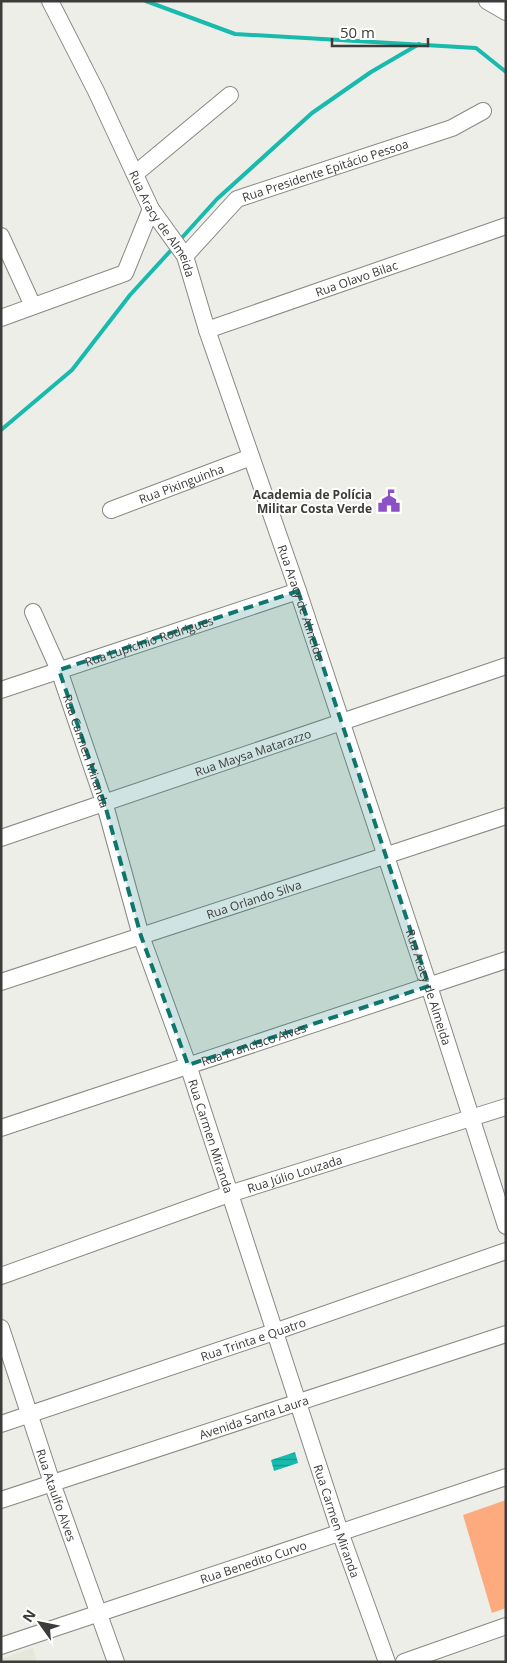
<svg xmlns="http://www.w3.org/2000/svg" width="507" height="1663" font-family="'Open Sans',sans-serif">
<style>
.built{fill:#e4e7d9}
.green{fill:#fdaa7f}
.water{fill:url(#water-rules)}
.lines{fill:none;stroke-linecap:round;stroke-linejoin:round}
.stream{stroke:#17baac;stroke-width:4}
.minor-casing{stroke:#888983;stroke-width:18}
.minor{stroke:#fff;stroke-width:16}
.marked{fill:#0f766e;fill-opacity:0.2;stroke:#0f766e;stroke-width:4;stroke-dasharray:10 6;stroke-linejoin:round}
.labels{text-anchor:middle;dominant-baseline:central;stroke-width:4;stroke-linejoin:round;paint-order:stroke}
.street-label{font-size:12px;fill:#3c3c3a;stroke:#fffffe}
.poi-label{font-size:12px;font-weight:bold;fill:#3c3c3a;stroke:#fffffe;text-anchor:end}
</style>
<defs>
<pattern id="water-rules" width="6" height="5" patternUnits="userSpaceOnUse" patternTransform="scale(1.25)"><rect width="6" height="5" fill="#17baac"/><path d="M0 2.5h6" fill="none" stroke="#16988d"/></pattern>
</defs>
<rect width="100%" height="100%" fill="#edeee8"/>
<polygon class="built" points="33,1648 37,1662 1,1662 1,1659"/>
<polygon class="green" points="506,1500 506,1608 492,1613 463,1515"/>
<polygon class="water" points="295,1452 298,1463 274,1471 271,1460"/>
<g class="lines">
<g class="stream">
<polyline points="146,1 235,34 476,48 506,72"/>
<polyline points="178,242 217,199 312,113 371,72 419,44"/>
<polyline points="1,430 72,370 130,295 174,247"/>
</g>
<defs>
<g id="minor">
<path id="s1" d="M 50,1 L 96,91 L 151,209 L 185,256 L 207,330 L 298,591 L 429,986 L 506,1226"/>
<polyline points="487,1 506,12"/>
<polyline points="135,174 230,95"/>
<polyline points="1,236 33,306"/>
<path id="s2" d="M 185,256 L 237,199 L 452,128 L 483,111"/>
<polyline points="1,318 125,273 151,209"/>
<path id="s3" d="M 207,330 L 506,226"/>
<path id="s4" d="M 111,510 L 251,457"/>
<path id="s5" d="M 33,612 L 59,670 L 105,805 L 141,936 L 188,1065 L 340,1532 L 387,1662"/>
<path id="s6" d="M 1,690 L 298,591"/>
<path id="s7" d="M 1,838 L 506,666"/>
<path id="s8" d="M 1,982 L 506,816"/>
<path id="s9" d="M 1,1128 L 506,960"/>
<path id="s10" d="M 1,1276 L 229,1194 L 506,1107"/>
<path id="s11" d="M 1,1328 L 52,1483 L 116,1662"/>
<path id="s12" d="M 1,1424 L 274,1332 L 506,1251"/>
<path id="s13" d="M 1,1500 L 506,1334"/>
<path id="s14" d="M 1,1646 L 506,1477"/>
<polyline points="404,1662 506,1626"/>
</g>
</defs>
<use href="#minor" class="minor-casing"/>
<use href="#minor" class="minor"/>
</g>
<path class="marked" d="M 298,591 L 429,986 L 188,1065 L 141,936 L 105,805 L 59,670 Z"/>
<defs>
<symbol id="civic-bare" viewBox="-9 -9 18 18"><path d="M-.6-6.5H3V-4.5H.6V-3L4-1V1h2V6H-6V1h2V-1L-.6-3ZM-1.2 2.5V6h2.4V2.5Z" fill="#8d50c6" stroke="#fffffe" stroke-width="2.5" paint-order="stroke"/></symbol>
</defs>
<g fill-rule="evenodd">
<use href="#civic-bare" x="373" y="485" width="32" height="32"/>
</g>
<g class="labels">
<g class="street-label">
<text stroke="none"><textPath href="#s2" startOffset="170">Rua Presidente Epitácio Pessoa</textPath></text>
<text stroke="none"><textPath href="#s1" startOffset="250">Rua Aracy de Almeida</textPath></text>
<text stroke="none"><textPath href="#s3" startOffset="158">Rua Olavo Bilac</textPath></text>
<text stroke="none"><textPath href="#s4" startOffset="75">Rua Pixinguinha</textPath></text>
<text stroke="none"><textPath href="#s1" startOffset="655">Rua Aracy de Almeida</textPath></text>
<text stroke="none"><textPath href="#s6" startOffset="156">Rua Lupicinio Rodrigues</textPath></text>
<text stroke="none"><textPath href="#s5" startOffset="149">Rua Carmen Miranda</textPath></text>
<text stroke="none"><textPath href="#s7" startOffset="266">Rua Maysa Matarazzo</textPath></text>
<text stroke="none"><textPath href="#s8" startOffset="266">Rua Orlando Silva</textPath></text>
<text stroke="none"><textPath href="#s1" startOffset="1060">Rua Aracy de Almeida</textPath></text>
<text stroke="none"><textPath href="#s9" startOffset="266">Rua Francisco Alves</textPath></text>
<text stroke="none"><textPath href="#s5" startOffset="554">Rua Carmen Miranda</textPath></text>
<text stroke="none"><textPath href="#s10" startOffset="311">Rua Júlio Louzada</textPath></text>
<text stroke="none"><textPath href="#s12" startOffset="266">Rua Trinta e Quatro</textPath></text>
<text stroke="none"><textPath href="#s13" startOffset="266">Avenida Santa Laura</textPath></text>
<text stroke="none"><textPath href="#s11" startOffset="176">Rua Ataulfo Alves</textPath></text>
<text stroke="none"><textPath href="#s5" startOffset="959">Rua Carmen Miranda</textPath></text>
<text stroke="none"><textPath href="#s14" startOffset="266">Rua Benedito Curvo</textPath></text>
</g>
<g class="poi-label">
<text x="372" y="494">Academia de Polícia<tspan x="372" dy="14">Militar Costa Verde</tspan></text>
</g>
</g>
<rect width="507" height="1663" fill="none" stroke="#3c3c3a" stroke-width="5"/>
<g transform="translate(40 1623) rotate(303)" stroke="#fffffe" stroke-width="4" paint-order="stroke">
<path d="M0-4L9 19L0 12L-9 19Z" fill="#3c3c3a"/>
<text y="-8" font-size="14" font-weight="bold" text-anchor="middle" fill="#3c3c3a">N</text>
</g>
<path d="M332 38v8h96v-8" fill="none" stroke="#3c3c3a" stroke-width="2.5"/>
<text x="340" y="38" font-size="15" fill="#3c3c3a" stroke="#fffffe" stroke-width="4" paint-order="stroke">50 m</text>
</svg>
